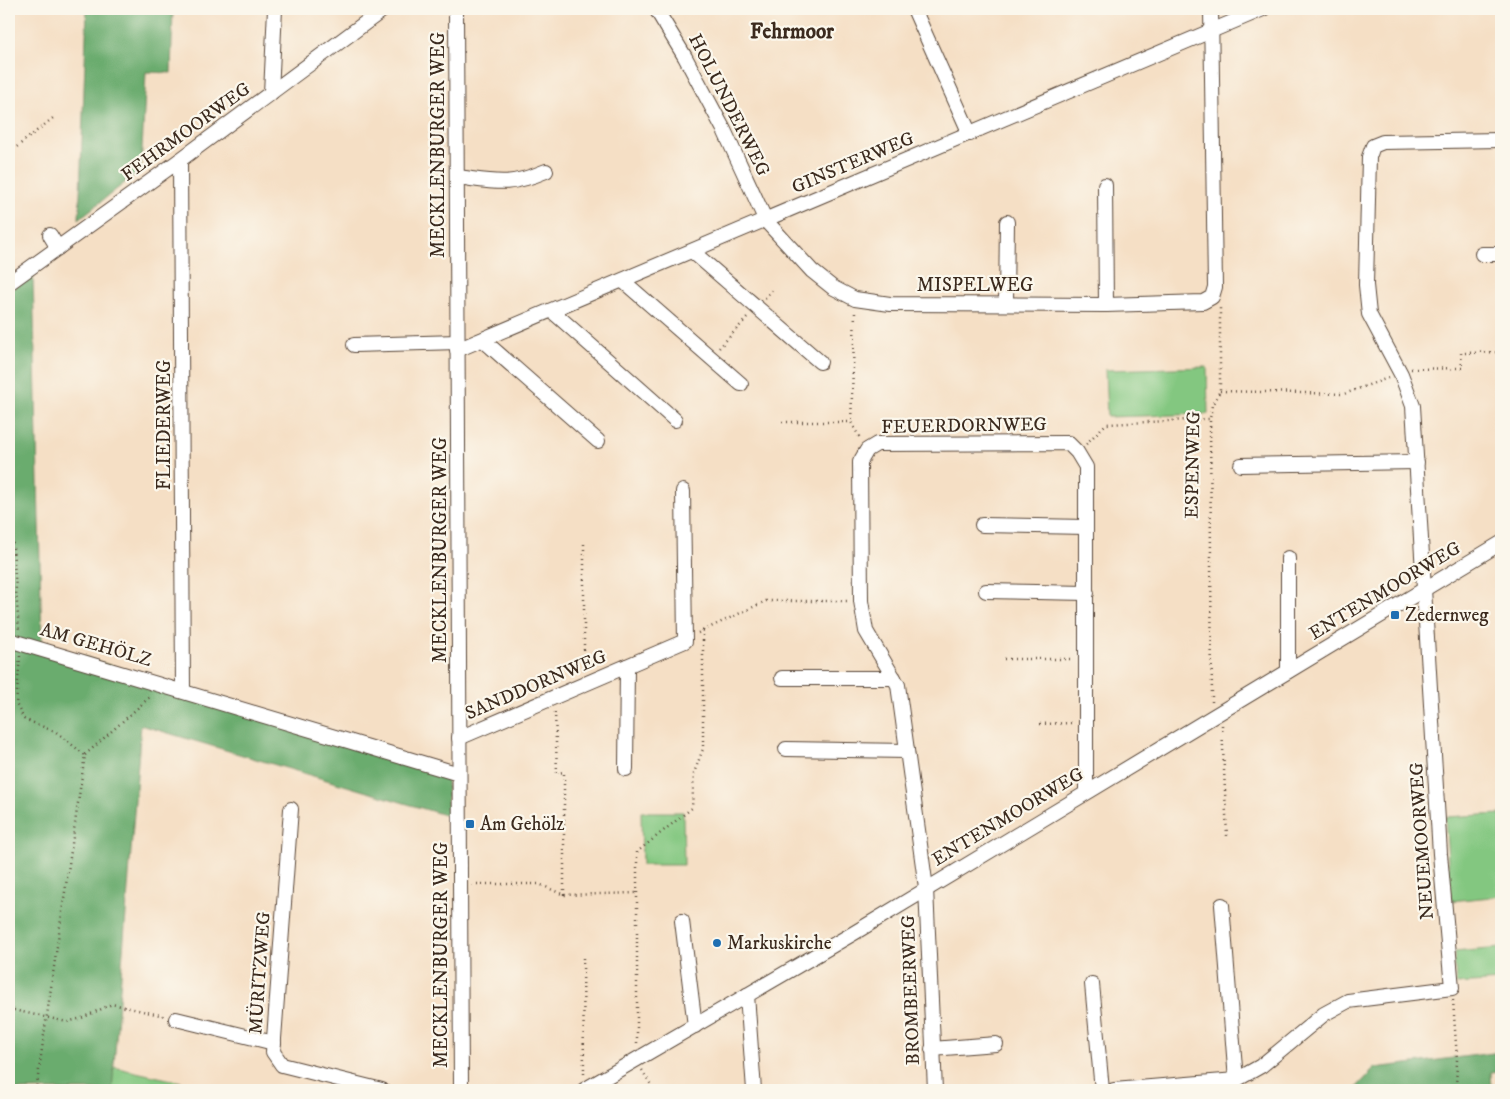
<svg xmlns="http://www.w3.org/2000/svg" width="1510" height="1099" font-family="'IM FELL DW Pica',serif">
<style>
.green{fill:#83c780;stroke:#5f784f}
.forest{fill:#6aac6e;stroke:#526b46}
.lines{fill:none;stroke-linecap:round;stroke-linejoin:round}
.minor-casing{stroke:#574537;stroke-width:16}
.path{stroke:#574537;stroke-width:2.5;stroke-dasharray:1 4;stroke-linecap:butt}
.minor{stroke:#fff;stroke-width:14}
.poi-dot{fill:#1f6fb2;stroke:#fbf7ec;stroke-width:2}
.labels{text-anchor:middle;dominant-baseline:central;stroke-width:4.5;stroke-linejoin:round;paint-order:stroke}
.street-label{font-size:19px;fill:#3b2a1e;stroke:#fbf7ec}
.poi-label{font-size:19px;fill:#3b2a1e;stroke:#fbf7ec;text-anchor:start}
.quarter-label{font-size:21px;font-weight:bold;fill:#3b2a1e;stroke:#fbf7ec}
</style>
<rect width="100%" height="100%" fill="#fbf7ec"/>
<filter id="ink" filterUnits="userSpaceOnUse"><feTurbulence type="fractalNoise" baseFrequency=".02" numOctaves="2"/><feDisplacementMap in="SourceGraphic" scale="10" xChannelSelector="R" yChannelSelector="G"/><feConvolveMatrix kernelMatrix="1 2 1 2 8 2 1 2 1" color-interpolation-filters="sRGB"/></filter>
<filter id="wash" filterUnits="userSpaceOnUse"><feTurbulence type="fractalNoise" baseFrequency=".0096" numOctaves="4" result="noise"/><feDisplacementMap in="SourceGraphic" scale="20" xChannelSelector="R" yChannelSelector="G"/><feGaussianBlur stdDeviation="1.12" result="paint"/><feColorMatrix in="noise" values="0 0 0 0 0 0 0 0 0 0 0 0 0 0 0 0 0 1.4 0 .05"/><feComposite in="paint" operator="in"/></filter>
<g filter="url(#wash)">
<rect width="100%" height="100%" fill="#f5dfc5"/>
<g class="green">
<polygon points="1207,367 1208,414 1107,417 1105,370"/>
<polygon points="641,812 683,812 684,865 642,865"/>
<polygon points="1501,814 1501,896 1451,901 1445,817"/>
<polygon points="1501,948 1501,981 1456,984 1454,952"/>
<polygon points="113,1067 204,1087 203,1090 112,1090"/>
</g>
<g class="forest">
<polygon points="87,9 173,9 171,73 146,72 141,170 79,219"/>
<polygon points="33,274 42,644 447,771 448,816 141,725 112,1090 9,1090 9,291"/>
<polygon points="1501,1052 1501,1071 1491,1072 1492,1090 1354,1090 1375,1068"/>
</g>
</g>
<g filter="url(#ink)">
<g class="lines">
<defs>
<g id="minor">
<polyline points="456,9 461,1090"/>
<polyline points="656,9 685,57 724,130 766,221 812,271 832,287 855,299 890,304 1106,305 1203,302 1212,297 1215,287 1211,9"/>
<polyline points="914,9 970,134"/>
<polyline points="271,93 275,9"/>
<polyline points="180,160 183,691"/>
<path d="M 457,177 C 496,182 508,187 546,171"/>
<polyline points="1105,185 1106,305"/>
<polyline points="50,235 58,248"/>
<polyline points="693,252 820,362"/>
<polyline points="1482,254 1501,254"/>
<polyline points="623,281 741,384"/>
<polyline points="9,283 180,160 384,9"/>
<polyline points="1006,303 1007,222"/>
<polyline points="552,311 675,420"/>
<polyline points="483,340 598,441"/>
<polyline points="354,345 458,342"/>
<polyline points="457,350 1263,9"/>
<polyline points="1241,465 1417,462"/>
<polyline points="982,525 1086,527"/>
<polyline points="1288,558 1288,671"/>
<polyline points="986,591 1087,593"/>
<polyline points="9,640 459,774"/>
<polyline points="782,678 894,678"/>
<polyline points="459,738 685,641 683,491"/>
<polyline points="786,749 907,751"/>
<polyline points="626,769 627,666"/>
<polyline points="291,809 273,1052 282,1065 382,1090"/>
<polyline points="1222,905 1236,1080"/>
<polyline points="682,921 695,1026"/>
<polyline points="1092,984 1102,1090"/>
<polyline points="747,995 754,1090"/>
<polyline points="176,1019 274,1043"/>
<polyline points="932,1049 996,1044"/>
<polyline points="584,1090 854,933 1501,543"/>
<polyline points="935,1090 926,888 898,685 866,631 861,601 860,462 867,450 877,444 1068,443 1077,452 1086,467 1086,792"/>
<polyline points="1114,1090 1236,1080 1261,1066 1324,1014 1348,1001 1452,988 1440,854 1413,406 1401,374 1369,314 1366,285 1369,157 1373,146 1383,142 1501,140"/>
</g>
</defs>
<use href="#minor" class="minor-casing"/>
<g class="path">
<polyline points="9,153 53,118"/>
<polyline points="765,298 772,290"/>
<polyline points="855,313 851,422 861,440"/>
<polyline points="719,348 748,317"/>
<polyline points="1411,369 1462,368 1461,353 1501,352"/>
<polyline points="1220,391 1344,394 1388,378"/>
<polyline points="782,422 851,422"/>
<polyline points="1086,444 1106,424 1210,419"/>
<polyline points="9,493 19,631"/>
<polyline points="584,544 584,670"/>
<polyline points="698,633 766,601 847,601"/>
<polyline points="20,656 16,704 24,719 56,732 85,755 36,1090"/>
<polyline points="1004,659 1072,659"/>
<polyline points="1212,702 1210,419 1212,405 1220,391 1220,306"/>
<polyline points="555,712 557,773 564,772 564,895"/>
<polyline points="1040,724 1072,723"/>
<polyline points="1222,725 1227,836"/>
<polyline points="85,755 151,696"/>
<polyline points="472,884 539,884 564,895 638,893"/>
<polyline points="583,958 584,1074"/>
<polyline points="1453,1000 1457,1059 1456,1090"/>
<polyline points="9,1009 67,1022 82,1018 112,1004 164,1016"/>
<polyline points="637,1043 637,852 692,808 694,773 703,749 703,629"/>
<polyline points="642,1070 654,1090"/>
</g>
<use href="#minor" class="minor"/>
</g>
</g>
<g class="poi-dot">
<rect x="1390" y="610" width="10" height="10" rx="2.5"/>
<rect x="465" y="819" width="10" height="10" rx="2.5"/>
<circle cx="717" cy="943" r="5"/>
</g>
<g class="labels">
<g class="street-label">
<text transform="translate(729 105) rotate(63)">HOLUNDERWEG</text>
<text transform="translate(186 132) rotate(-36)">FEHRMOORWEG</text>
<text transform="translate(438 145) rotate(-90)">MECKLENBURGER WEG</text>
<text transform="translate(853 163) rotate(-23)">GINSTERWEG</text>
<text x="975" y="285">MISPELWEG</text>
<text transform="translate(164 425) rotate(-90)">FLIEDERWEG</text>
<text transform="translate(964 426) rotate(-1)">FEUERDORNWEG</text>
<text transform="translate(1193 465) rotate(-89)">ESPENWEG</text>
<text transform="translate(440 550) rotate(-90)">MECKLENBURGER WEG</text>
<text transform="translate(1385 591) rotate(-31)">ENTENMOORWEG</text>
<text transform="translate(96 645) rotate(16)">AM GEHÖLZ</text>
<text transform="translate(536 685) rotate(-23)">SANDDORNWEG</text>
<text transform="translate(1008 817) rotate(-31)">ENTENMOORWEG</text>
<text transform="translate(1422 841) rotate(-94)">NEUEMOORWEG</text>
<text transform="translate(441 955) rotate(-90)">MECKLENBURGER WEG</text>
<text transform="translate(260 973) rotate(-86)">MÜRITZWEG</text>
<text transform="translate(911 990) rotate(-92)">BROMBEERWEG</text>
</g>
<g class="poi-label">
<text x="1405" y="615">Zedernweg</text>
<text x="480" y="824">Am Gehölz</text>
<text x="727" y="943">Markuskirche</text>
</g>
<g class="quarter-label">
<text x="792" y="32">Fehrmoor</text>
</g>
</g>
<rect width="1510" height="1099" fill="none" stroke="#fbf7ec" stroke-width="30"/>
</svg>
